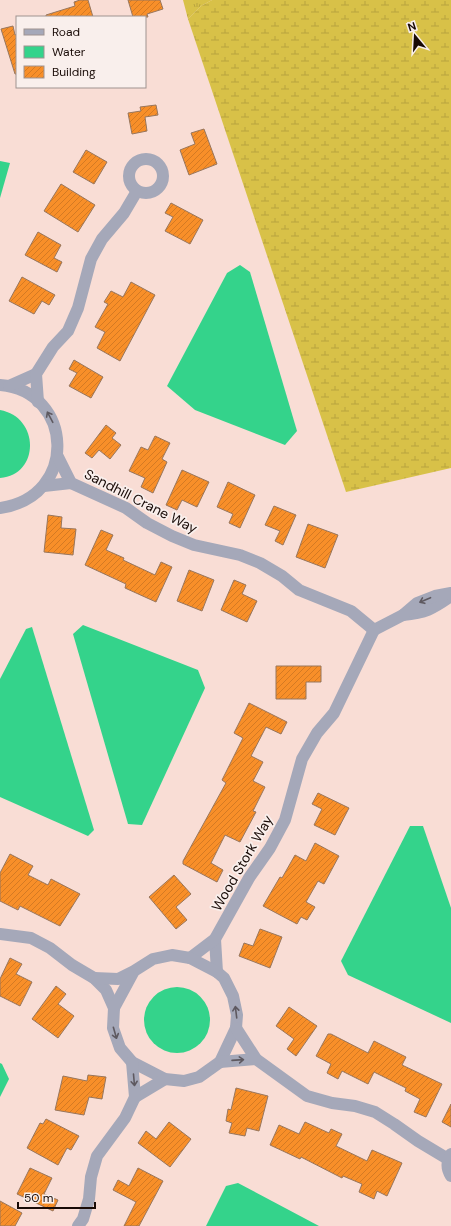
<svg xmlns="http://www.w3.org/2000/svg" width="451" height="1226" font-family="'DM Sans',sans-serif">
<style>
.grass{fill:url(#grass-tufts)}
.wetland{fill:url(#wetland-marsh)}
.water{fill:#34d38b}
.building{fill:url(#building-hatch);stroke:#98765d}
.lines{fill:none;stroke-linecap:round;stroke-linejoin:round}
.minor{stroke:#a5a8b9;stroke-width:12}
.oneway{stroke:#5e5960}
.labels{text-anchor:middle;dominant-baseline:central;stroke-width:3.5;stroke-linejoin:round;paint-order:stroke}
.street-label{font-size:14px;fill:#180a06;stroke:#f9efec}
</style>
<defs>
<pattern id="grass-tufts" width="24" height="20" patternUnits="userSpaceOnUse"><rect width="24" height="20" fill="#d8c148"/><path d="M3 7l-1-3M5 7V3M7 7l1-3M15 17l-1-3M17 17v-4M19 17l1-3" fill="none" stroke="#b9a43e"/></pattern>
<pattern id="wetland-marsh" width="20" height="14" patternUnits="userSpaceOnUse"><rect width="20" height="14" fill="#d8c148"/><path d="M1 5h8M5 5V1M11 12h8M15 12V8" fill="none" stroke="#b9a43e"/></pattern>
<pattern id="building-hatch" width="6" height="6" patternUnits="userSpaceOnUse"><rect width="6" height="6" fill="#f88f29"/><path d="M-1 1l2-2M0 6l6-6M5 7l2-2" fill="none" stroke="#d47a23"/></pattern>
</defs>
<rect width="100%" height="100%" fill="#f9ddd5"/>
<polygon class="grass" points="183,0 212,0 201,6 188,19"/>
<polygon class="wetland" points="212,0 451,0 451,468 346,492 188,19 201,6"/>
<g class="water">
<polygon points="0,161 10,163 0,198"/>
<polygon points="240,265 250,272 297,431 285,445 195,410 167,386 227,273"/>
<path d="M 0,410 C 40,417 40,475 0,478 Z"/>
<polygon points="83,625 198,670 205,688 142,825 128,824 73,634"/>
<polygon points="32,627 94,830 88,836 0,797 0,679 26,629"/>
<polygon points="410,826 423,826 451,908 451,1023 348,975 341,961"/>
<circle cx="177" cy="1020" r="33"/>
<polygon points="0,1063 2,1064 9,1079 0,1097"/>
<polygon points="238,1183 319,1226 206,1226 226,1186"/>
</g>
<g class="building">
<polygon points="80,0 88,0 93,17 46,17 46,15 75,6 74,2"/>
<polygon points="128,0 160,0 163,9 147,14 148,17 133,17"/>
<polygon points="13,26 15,35 17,34 17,74 15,74 1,29"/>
<polygon points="156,105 158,115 145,117 147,131 132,134 128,113 141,111 140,107"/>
<polygon points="204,129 217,164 189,175 180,150 195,144 191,133"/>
<polygon points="86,150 107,162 94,184 73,172"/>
<polygon points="61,184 95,205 78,232 44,211"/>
<polygon points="171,203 203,220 190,244 165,231 173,217 165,213"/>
<polygon points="38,232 61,245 54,258 62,262 57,272 25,255"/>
<polygon points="22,277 55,295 49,305 42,301 34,314 9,301"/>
<polygon points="131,282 155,295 120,361 97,348 105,332 95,327 108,304 104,302 111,291 123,297"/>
<polygon points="74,360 103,377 91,398 69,386 77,373 69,369"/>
<polygon points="106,425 116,433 112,438 121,445 110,459 99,450 92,458 85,453"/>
<polygon points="155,436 170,443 162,459 167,462 153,493 141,487 145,478 129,471 141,447 148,450"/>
<polygon points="182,470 209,482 197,507 182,500 177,510 166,505"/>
<polygon points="228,482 255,495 240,528 229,523 233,514 217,507"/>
<polygon points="274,506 296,515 283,545 275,541 280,531 265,525"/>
<polygon points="48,515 62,517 61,528 76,529 73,555 44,552"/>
<polygon points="308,524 338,535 325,568 296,557"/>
<polygon points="101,530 113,535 106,550 124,558 123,560 155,575 161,562 172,567 156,602 125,588 126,584 85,565"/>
<polygon points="189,570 214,580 202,611 177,601"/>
<polygon points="234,580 246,585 242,594 257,601 247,622 221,610"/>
<polygon points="276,666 321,666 321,682 306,682 306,699 276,699"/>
<polygon points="249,703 287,722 281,734 266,727 251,756 263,762 253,781 265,787 253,811 256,812 240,842 225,835 211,863 223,870 217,882 183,864 183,861 226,783 222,780 243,738 234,733"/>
<polygon points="318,793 349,808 335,835 314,825 322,809 312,804"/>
<polygon points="315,843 339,856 324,884 318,881 306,902 315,907 307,920 301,917 297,924 263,906 280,877 282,878 295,855 306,861"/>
<polygon points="10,854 33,866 28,875 48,885 51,879 80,894 60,926 20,906 18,910 0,901 0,873"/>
<polygon points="174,875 191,894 176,907 187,920 176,929 149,897"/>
<polygon points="260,929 282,937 270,968 239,956 244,943 253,946"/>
<polygon points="10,958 22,964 16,974 32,982 20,1006 0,996 0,979"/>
<polygon points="56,986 66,994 58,1004 74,1016 58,1038 32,1019"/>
<polygon points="289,1007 317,1026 296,1056 287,1049 294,1039 276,1026"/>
<polygon points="328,1034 331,1034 368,1053 374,1041 406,1057 402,1065 442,1084 426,1117 414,1112 420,1099 405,1091 406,1088 374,1072 368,1084 342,1071 338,1079 327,1073 331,1064 316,1056"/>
<polygon points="88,1075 106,1077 102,1099 89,1097 84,1115 55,1110 63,1076 87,1081"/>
<polygon points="236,1088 268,1096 259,1131 247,1128 245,1136 229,1133 232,1123 226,1121 228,1109 231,1110"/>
<polygon points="451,1104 451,1127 442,1122"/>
<polygon points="46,1119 79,1136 71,1150 67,1148 58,1165 27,1148 40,1123 43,1124"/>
<polygon points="169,1122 191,1139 170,1167 138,1143 146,1131 156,1139"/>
<polygon points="305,1122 329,1133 331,1129 342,1134 336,1146 367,1161 372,1150 402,1163 387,1196 377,1191 374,1199 359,1192 362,1184 343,1176 342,1178 301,1157 300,1159 270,1145 279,1125 299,1134"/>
<polygon points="30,1168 52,1178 44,1194 58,1200 53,1211 17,1194"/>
<polygon points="138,1168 163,1181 139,1226 124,1226 136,1202 113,1190 118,1180 129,1186"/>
<polygon points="0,1201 22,1213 15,1226 0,1226"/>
</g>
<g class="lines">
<g class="minor">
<circle cx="146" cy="176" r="17"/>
<path d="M 0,385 C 74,391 79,497 0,508"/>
<polyline points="9,386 36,374"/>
<polyline points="38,402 36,374 53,347 68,331 78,308 91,259 102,239 124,213 137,191"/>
<polyline points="57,455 71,483 126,508 147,523 172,536 194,545 240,555 260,563 282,576 299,590 351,611 374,630"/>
<polyline points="44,486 71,483"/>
<path d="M 403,615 C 425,613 433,609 451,596"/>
<polyline points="374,630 403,615 417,603 435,596 451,593"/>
<polyline points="0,934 31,938 50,948 72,965 94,978 106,990 114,1008"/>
<polyline points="215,939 217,972"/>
<polyline points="190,958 215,939 249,878 270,848 285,820 302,759 317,733 334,713 374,630"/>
<polyline points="94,978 118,979 134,971 153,959 172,955 190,958 217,972 224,978 233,996 237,1015 236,1028 220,1062 199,1077 184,1081 165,1079 132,1062 120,1048 113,1028 114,1008 134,971"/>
<polyline points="236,1028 256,1059 307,1096 332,1103 355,1106 375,1112 394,1124 418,1141 448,1159"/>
<polyline points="220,1062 256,1059"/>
<polyline points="135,1097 165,1079"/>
<path d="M 451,1154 C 446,1162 446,1168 451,1176"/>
<polyline points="78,1226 83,1219 89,1199 91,1177 97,1156 125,1118 135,1097 132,1062"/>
</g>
</g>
<defs><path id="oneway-shaft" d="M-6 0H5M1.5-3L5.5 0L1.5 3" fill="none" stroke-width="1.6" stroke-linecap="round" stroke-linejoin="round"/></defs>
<g class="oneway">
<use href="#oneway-shaft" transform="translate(50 417) rotate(-118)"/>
<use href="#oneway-shaft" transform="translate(425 600) rotate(157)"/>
<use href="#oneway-shaft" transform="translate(236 1012) rotate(-97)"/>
<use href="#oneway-shaft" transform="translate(115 1033) rotate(74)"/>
<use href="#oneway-shaft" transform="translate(238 1060) rotate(-4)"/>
<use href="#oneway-shaft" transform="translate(134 1080) rotate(85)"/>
</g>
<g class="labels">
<g class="street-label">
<text transform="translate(141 501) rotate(27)">Sandhill Crane Way</text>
<text transform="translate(242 863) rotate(-60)">Wood Stork Way</text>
</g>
</g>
<rect x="16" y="16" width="130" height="72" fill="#f9efec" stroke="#9f9390"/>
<rect x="24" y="29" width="20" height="6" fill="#a5a8b9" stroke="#9f9390"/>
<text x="52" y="36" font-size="12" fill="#180a06">Road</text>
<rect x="24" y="46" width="20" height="12" fill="#34d38b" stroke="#9f9390"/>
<text x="52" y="56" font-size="12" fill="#180a06">Water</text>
<rect x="24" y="66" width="20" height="12" fill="url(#building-hatch)" stroke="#9f9390"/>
<text x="52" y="76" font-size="12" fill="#180a06">Building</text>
<g transform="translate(415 36) rotate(342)" stroke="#f9efec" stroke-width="3" paint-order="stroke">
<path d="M0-3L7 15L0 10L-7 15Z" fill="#180a06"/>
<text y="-6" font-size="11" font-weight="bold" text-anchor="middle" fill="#180a06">N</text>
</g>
<path d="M18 1202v6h77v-6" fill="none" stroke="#180a06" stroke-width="2"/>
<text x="24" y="1202" font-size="12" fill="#180a06" stroke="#f9efec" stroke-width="3" paint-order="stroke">50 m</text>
</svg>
